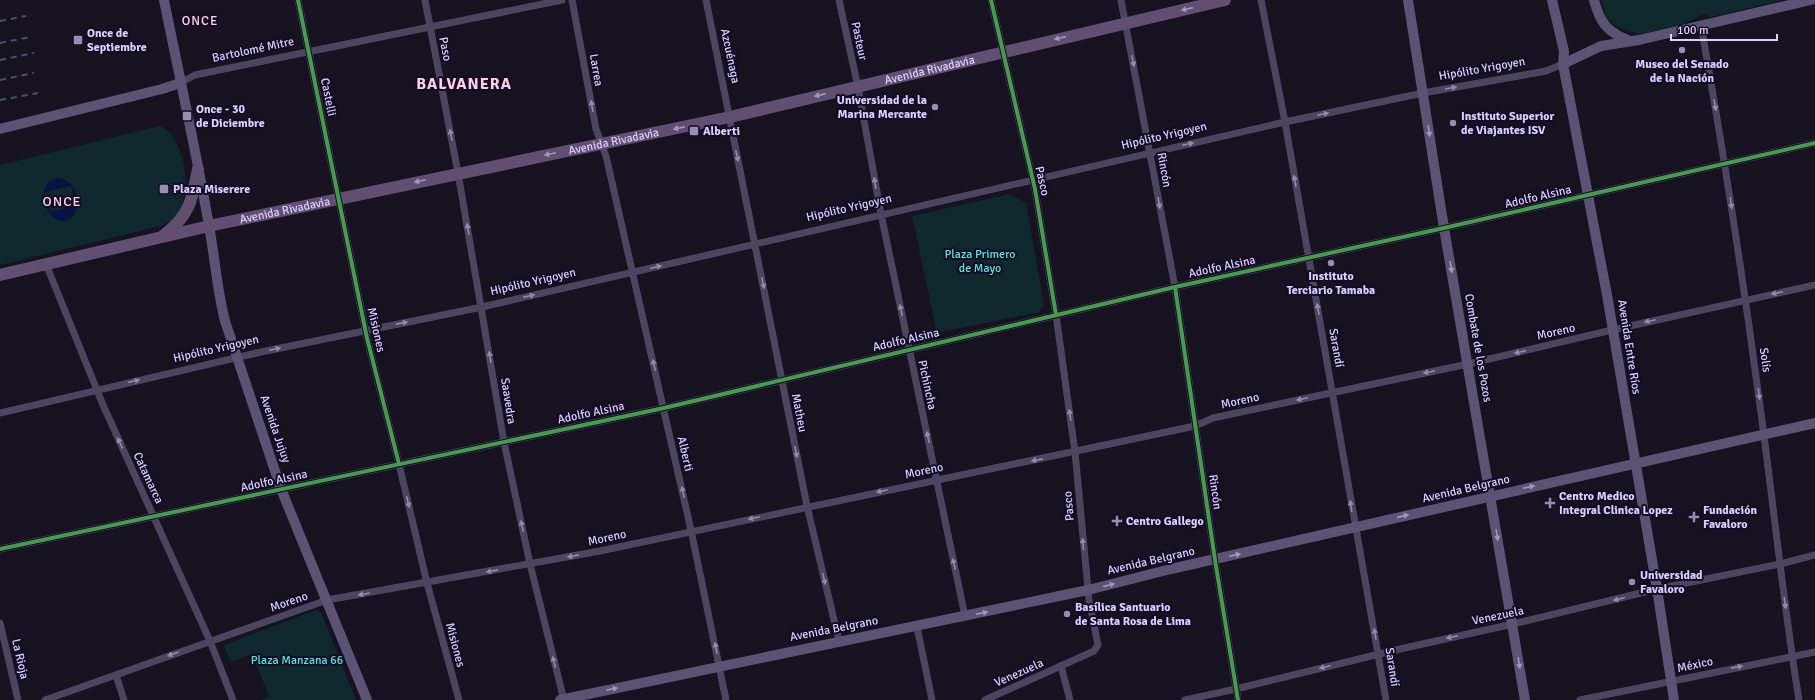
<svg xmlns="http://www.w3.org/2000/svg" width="1815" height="700" font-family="Signika,sans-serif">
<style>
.green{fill:#0f282d}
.water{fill:#071142;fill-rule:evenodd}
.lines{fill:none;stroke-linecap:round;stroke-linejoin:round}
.street{stroke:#4b4560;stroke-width:7}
.secondary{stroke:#5a5373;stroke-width:10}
.primary{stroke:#614f71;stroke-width:12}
.rail{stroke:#45536b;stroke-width:2;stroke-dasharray:6 5;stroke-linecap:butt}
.cycleway-casing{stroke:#140c25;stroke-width:6}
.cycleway{stroke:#469c4c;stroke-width:4}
.oneway{fill:#a595bf}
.oneway2{fill:#948ab0}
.oneway3{fill:#a297c0}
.poi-dot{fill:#978db1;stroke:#140c25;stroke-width:1.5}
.labels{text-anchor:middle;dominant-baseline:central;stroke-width:4;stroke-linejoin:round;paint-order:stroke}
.poi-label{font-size:12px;font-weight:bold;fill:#ddcfff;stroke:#140c25;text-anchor:start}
.street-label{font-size:12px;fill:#ddcfff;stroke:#140c25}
.park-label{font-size:12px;fill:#4febdf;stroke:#140c25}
.neighbourhood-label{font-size:13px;letter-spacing:1px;fill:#ffd1e7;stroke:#140c25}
.quarter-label{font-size:14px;letter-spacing:1px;fill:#ffd1e7;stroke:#140c25}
.district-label{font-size:16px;font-weight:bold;letter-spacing:1px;fill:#ffd1e7;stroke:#140c25}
</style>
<rect width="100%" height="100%" fill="#16121f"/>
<g class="green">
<polygon points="1602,0 1783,0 1711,17 1708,17 1707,13 1679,26 1641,34 1631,32 1613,24 1606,18"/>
<path d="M 160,126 C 186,138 192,191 178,213 C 174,219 167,223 161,226 L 0,265 L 0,165 Z"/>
<polygon points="1010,194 1026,203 1044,304 1039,312 937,333 912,216"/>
<polygon points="316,610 321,612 356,700 260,700 269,696 252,654 230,662 224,645"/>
</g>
<path class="water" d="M 57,178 C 71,179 78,191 77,204 C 77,209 75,215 71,218 C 50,234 30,184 57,178 ZM 71,186 L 76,206 L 50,212 L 45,192 Z"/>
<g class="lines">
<g class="street">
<polyline points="298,0 367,338 399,464 427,583 459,700"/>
<polyline points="425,0 458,173 504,442 530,564 564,700"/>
<polyline points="572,0 596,129 606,156 691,530 726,700"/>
<polyline points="706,0 807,506 839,641"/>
<polyline points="839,0 858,87 881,214 965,616"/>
<polyline points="1121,0 1175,287 1215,560 1238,700"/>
<polyline points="1261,0 1285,122 1386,700"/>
<path d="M 1701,25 C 1722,144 1741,264 1757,384 C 1772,489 1782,595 1799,700"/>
<polyline points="180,83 195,75 562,0"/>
<polyline points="46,264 103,405 210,641 233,700"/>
<polyline points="0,413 261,352 482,307 1285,122 1423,93 1546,71 1563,64"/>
<polyline points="0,549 664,408 1175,287 1444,228 1815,143"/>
<polyline points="0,623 18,700"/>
<polyline points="917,627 932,700"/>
<polyline points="1061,666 1070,700"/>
<polyline points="116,675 124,700"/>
<polyline points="45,700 327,600 600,551 1195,426 1213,418 1468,364 1612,330 1815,285"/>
<polyline points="985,700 1094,651 1098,645 1089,600 1075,452 1056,315 1035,189 991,0"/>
<polyline points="1185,700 1236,689 1400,649 1513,624 1657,589 1780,564 1815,555"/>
<polyline points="1580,700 1815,652"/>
</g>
<g class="secondary">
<path d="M 164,0 C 179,75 196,150 209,226 C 215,258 217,290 225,321 L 281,489 L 367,700"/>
<polyline points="1408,0 1444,228 1525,700"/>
<polyline points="1552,0 1564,51 1563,64 1607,295 1657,589 1674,700"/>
<path d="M 1594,0 C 1600,23 1607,32 1630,41"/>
<polyline points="1563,64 1601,46 1639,40 1811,0"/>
<polyline points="0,129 162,89 180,83"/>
<polyline points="560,700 1088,590 1171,569 1815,423"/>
</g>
<g class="primary">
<path d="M 164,235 C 190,215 192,200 198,169"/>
<path id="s1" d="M 0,275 L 209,226 L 730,117 L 1225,0"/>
</g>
<g class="rail">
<polyline points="0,21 26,16"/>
<polyline points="0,43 30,37"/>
<polyline points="0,60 34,53"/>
<polyline points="0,80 34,73"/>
<polyline points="0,100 38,93"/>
</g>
<defs>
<g id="cycleway">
<polyline points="298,0 367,338 399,464"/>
<polyline points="991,0 1035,189 1056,315"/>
<polyline points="1175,287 1215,560 1238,700"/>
<polyline points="0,549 664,408 1175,287 1444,228 1815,143"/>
</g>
</defs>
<use href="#cycleway" class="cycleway-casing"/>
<use href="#cycleway" class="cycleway"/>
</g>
<defs><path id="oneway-solid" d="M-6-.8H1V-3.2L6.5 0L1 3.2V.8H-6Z"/></defs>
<g class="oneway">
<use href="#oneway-solid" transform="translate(1187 9) rotate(167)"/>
<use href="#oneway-solid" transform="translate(1060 38) rotate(167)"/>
<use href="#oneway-solid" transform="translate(820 95) rotate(167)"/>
<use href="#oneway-solid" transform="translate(679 128) rotate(169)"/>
<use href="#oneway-solid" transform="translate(550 154) rotate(168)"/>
<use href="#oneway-solid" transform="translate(420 181) rotate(168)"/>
</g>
<g class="oneway2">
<use href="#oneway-solid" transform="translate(1133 61) rotate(79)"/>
<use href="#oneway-solid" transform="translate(1451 88) rotate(-10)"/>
<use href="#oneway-solid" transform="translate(1715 105) rotate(80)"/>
<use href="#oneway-solid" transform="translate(592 106) rotate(-100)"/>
<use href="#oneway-solid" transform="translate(1323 114) rotate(-12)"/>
<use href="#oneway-solid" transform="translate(451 135) rotate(-101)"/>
<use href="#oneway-solid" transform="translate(1188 144) rotate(-13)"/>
<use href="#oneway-solid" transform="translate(737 156) rotate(78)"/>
<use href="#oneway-solid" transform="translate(1295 181) rotate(-100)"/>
<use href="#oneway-solid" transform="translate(875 183) rotate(-100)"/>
<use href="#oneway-solid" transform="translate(1159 203) rotate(80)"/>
<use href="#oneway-solid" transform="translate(1731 203) rotate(82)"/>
<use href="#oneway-solid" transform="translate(468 229) rotate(-100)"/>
<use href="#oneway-solid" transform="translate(656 267) rotate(-14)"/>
<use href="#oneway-solid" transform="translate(763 283) rotate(79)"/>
<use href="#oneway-solid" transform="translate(1777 293) rotate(168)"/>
<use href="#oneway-solid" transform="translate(529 296) rotate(-13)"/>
<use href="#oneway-solid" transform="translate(1318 309) rotate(-100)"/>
<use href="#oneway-solid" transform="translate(901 310) rotate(-102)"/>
<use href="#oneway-solid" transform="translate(1650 321) rotate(168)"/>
<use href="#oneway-solid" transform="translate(402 323) rotate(-11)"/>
<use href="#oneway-solid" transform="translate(275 349) rotate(-12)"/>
<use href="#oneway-solid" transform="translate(1520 352) rotate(167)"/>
<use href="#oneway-solid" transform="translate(490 357) rotate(-99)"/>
<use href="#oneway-solid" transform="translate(654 365) rotate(-103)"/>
<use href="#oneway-solid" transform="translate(1429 372) rotate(169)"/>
<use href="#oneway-solid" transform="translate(134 381) rotate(-13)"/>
<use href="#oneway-solid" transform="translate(1759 394) rotate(83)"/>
<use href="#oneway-solid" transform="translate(1302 399) rotate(168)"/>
<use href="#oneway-solid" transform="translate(1070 415) rotate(-98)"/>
<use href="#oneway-solid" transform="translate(928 437) rotate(-102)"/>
<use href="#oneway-solid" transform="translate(120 443) rotate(-115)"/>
<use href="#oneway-solid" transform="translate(796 452) rotate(79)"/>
<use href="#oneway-solid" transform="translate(1037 460) rotate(169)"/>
<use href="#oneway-solid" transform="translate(882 491) rotate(168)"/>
<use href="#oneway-solid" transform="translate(683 492) rotate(-103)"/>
<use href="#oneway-solid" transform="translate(408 502) rotate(77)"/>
<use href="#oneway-solid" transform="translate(1351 506) rotate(-99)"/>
<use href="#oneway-solid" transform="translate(754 518) rotate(168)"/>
<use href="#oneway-solid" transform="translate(522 526) rotate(-102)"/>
<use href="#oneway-solid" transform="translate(1083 544) rotate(-95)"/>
<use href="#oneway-solid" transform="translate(573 556) rotate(169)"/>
<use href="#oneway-solid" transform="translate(954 564) rotate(-102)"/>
<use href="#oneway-solid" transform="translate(492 571) rotate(169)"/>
<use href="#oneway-solid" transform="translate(824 579) rotate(77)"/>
<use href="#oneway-solid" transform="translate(364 594) rotate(170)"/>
<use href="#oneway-solid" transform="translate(1619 599) rotate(166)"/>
<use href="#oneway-solid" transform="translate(1785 603) rotate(82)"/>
<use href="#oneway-solid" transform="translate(1375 634) rotate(-101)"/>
<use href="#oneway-solid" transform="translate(1452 637) rotate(168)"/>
<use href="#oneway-solid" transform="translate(716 648) rotate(-102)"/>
<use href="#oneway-solid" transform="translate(173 654) rotate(160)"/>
<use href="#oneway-solid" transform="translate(554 662) rotate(-104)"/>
<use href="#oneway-solid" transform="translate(1325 667) rotate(166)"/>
<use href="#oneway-solid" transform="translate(1737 667) rotate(-11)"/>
</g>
<g class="oneway3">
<use href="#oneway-solid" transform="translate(1429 131) rotate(81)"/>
<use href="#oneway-solid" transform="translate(1451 267) rotate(80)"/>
<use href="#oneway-solid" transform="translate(1529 487) rotate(-13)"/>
<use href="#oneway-solid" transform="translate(1403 516) rotate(-13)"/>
<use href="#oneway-solid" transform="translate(1497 535) rotate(81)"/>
<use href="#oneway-solid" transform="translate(1235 555) rotate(-13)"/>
<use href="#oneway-solid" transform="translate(1109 585) rotate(-14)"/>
<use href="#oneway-solid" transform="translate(982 613) rotate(-12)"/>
<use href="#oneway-solid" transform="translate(1519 663) rotate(81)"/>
<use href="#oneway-solid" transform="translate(612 689) rotate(-12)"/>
</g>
<g class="poi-dot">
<rect x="73" y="35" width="10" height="10" rx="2"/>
<circle cx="1682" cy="50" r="4"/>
<circle cx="935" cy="107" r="4"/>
<rect x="182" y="111" width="10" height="10" rx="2"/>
<circle cx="1453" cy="123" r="4"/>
<rect x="689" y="126" width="10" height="10" rx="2"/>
<rect x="159" y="184" width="10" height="10" rx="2"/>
<circle cx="1331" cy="263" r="4"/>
<path d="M1548 497h4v4h4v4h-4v4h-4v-4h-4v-4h4z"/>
<path d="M1692 511h4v4h4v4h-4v4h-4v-4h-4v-4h4z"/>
<path d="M1115 515h4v4h4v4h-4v4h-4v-4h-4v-4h4z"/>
<circle cx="1632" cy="582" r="4"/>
<circle cx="1067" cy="614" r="4"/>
</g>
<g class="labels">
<g class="poi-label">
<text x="87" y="33">Once de<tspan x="87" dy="14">Septiembre</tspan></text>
<text x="1682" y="64" text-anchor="middle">Museo del Senado<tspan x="1682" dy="14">de la Nación</tspan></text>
<text x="927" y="100" text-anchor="end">Universidad de la<tspan x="927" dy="14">Marina Mercante</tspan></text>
<text x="196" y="109">Once - 30<tspan x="196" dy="14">de Diciembre</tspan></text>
<text x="1461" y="116">Instituto Superior<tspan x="1461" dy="14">de Viajantes ISV</tspan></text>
<text x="703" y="131">Alberti</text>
<text x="173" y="189">Plaza Miserere</text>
<text x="1331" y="276" text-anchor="middle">Instituto<tspan x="1331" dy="14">Terciario Tamaba</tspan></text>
<text x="1559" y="496">Centro Medico<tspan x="1559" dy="14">Integral Clinica Lopez</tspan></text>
<text x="1703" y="510">Fundación<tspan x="1703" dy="14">Favaloro</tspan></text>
<text x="1126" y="521">Centro Gallego</text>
<text x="1640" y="575">Universidad<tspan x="1640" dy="14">Favaloro</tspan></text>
<text x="1075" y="607">Basílica Santuario<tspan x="1075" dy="14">de Santa Rosa de Lima</tspan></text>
</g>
<g class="street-label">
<text transform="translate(859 41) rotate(78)">Pasteur</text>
<text transform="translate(445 49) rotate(79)">Paso</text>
<text transform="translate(253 50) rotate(-12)">Bartolomé Mitre</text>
<text transform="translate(730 56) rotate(78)">Azcuénaga</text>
<text transform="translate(1482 69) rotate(-10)">Hipólito Yrigoyen</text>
<text transform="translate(596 70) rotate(80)">Larrea</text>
<text stroke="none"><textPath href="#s1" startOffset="952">Avenida Rivadavia</textPath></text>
<text transform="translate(328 97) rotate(79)">Castelli</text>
<text transform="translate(1164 136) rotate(-13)">Hipólito Yrigoyen</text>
<text stroke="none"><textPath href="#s1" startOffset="628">Avenida Rivadavia</textPath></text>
<text transform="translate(1164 170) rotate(80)">Rincón</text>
<text transform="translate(1042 181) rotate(77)">Pasco</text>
<text transform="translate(1538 197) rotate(-13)">Adolfo Alsina</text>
<text transform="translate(849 208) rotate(-13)">Hipólito Yrigoyen</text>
<text stroke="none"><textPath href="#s1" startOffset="292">Avenida Rivadavia</textPath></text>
<text transform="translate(1222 267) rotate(-12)">Adolfo Alsina</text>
<text transform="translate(533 282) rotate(-13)">Hipólito Yrigoyen</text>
<text transform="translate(376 330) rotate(77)">Misiones</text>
<text transform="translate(1556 332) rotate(-13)">Moreno</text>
<text transform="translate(906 340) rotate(-13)">Adolfo Alsina</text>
<text transform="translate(1629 347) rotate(81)">Avenida Entre Ríos</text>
<text transform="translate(1336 348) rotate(80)">Sarandí</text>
<text transform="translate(1478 348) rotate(80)">Combate de los Pozos</text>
<text transform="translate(216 349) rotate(-13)">Hipólito Yrigoyen</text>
<text transform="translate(1765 360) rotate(82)">Solís</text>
<text transform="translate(927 385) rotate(78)">Pichincha</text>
<text transform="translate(508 401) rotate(81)">Saavedra</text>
<text transform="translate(1240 401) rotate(-12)">Moreno</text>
<text transform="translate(591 413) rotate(-12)">Adolfo Alsina</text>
<text transform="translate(799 413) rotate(79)">Matheu</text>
<text transform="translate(275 429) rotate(71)">Avenida Jujuy</text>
<text transform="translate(685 454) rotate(77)">Alberti</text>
<text transform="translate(924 471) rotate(-12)">Moreno</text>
<text transform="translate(148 478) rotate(65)">Catamarca</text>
<text transform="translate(274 481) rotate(-12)">Adolfo Alsina</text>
<text transform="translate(1466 489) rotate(-13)">Avenida Belgrano</text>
<text transform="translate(1215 492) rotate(82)">Rincón</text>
<text transform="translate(1069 506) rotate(-95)">Pasco</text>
<text transform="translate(607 538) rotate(-12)">Moreno</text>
<text transform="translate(1151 561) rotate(-13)">Avenida Belgrano</text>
<text transform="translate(289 602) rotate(-19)">Moreno</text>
<text transform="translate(1498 616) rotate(-12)">Venezuela</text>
<text transform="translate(834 629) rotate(-11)">Avenida Belgrano</text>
<text transform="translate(455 645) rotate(75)">Misiones</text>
<text transform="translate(20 659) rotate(77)">La Rioja</text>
<text transform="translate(1695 665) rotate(-12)">México</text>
<text transform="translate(1392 667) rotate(81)">Sarandí</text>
<text transform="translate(1019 673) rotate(-24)">Venezuela</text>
</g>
<g class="park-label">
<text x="980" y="254">Plaza Primero<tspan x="980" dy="14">de Mayo</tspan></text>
<text x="297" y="660">Plaza Manzana 66</text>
</g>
<g class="neighbourhood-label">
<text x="200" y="21">ONCE</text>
</g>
<g class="quarter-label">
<text x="62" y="201">ONCE</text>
</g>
<g class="district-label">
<text x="464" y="84">BALVANERA</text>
</g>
</g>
<path d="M1671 34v6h106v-6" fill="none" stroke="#ddcfff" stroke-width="2"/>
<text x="1677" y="34" font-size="12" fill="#ddcfff" stroke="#140c25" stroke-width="3" paint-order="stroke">100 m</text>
</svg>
